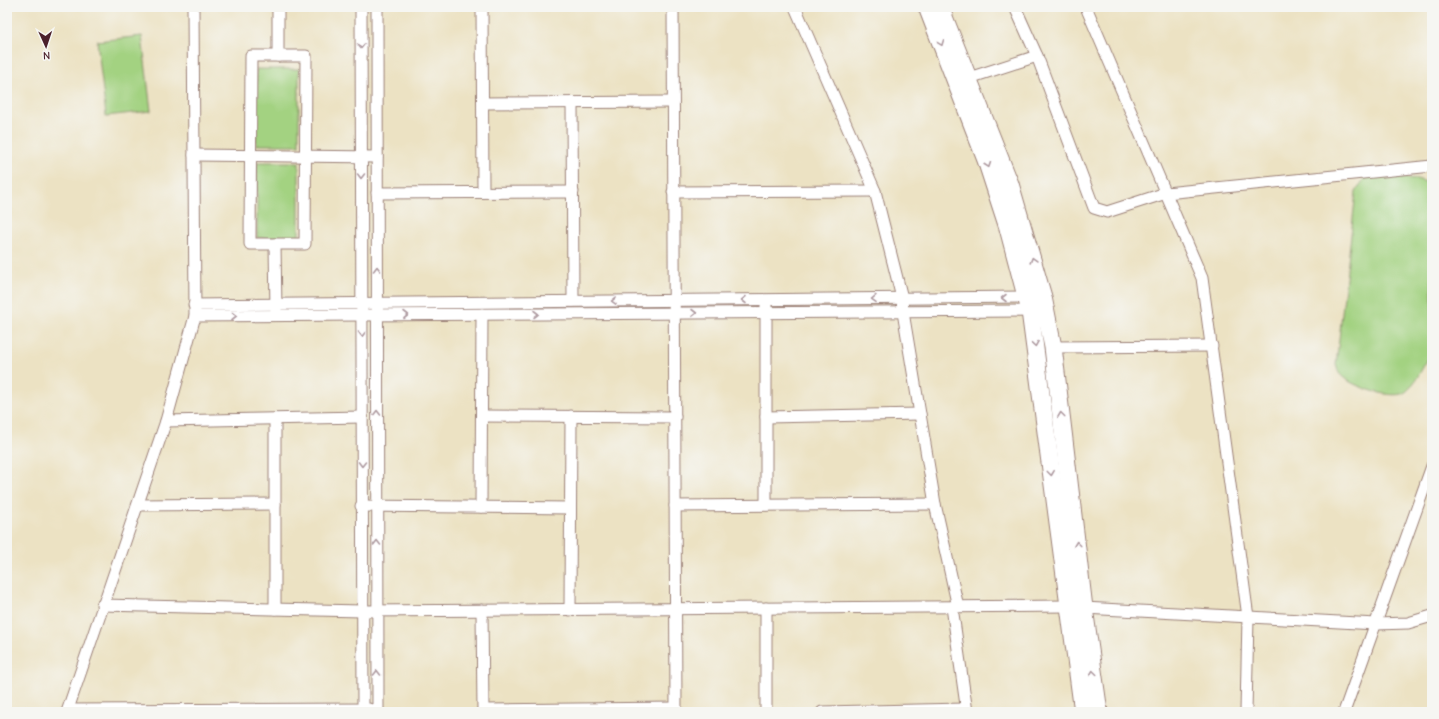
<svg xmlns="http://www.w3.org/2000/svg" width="1439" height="719" font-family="'Comic Neue',sans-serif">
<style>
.green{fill:#a3d281;stroke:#767856}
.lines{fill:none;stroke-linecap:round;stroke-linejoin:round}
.minor-casing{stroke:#9b8077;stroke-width:13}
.highway-casing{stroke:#9b8077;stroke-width:19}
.minor{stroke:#fff;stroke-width:11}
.highway{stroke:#fff;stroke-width:17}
.oneway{stroke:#ae9aa0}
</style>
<rect width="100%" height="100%" fill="#f6f6f2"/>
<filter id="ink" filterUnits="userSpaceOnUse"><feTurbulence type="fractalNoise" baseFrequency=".025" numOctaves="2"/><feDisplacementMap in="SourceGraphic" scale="8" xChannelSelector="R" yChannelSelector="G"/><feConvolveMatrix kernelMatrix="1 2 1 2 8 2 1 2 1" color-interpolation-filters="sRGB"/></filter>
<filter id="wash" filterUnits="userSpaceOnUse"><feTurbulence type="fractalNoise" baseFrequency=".012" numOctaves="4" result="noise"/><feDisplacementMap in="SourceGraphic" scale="16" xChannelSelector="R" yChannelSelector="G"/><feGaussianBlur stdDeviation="0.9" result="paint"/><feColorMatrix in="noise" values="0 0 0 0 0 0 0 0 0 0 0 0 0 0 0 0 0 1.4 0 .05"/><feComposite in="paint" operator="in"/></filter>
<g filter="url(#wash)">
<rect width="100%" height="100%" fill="#ece2c3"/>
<g class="green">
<polygon points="142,36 151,111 106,116 97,41"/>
<rect x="256" y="69" width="43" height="76"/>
<rect x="257" y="162" width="42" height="76"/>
<path d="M 1373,175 L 1417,179 L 1432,184 L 1432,353 C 1424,363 1414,388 1404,393 C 1391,400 1347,385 1339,373 C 1338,371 1337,368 1336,365 L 1356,192 L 1365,177 Z"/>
</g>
</g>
<g filter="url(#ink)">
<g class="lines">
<defs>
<g id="minor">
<polyline points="361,7 363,712"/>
<polyline points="377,7 378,712"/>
<polyline points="482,7 483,192"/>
<polyline points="673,7 676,712"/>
<polyline points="795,7 875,191 902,298 903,312 935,504 958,607"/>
<polyline points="1015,7 1037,56 1094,208 1107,212 1166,193 1432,166"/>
<polyline points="1086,7 1202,278 1248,617 1246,712"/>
<polygon points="251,56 306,56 305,244 250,244"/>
<polyline points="278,56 278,7"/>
<polyline points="969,78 1037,56"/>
<polyline points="483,103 673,102"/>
<polyline points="572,103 573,301"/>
<polyline points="194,155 377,157"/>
<polyline points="673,192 875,191"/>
<polyline points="377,193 573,192"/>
<polyline points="275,244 276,311"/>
<polyline points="194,305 1032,297"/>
<polyline points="766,306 766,505"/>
<polyline points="195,316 1036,311"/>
<polyline points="1053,347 1212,346"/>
<polyline points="482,416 675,417"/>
<polyline points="766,417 920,414"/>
<polyline points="166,421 362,417"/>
<polyline points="138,505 275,504"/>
<polyline points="361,506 570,508"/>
<polyline points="675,506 935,504"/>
<polyline points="481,507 482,314"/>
<polyline points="102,605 362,611 1068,606"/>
<polyline points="952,607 967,712"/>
<polyline points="1084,608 1376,624 1408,623 1432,616"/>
<polyline points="275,609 275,419"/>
<polyline points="482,610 483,712"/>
<polyline points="570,610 571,416"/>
<polyline points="68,710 369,709"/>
<polyline points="483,710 676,708"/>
<polyline points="67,712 166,421 195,316 193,7"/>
<polyline points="766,712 766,608"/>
<polyline points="822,712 966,709"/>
<polyline points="1344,712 1432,466"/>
</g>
<g id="highway">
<polyline points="927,7 986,160 1008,228 1030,311 1083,712"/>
<polyline points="940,7 1010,184 1043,297 1053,347 1084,608 1099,712"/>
</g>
</defs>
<use href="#minor" class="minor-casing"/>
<use href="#highway" class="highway-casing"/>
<use href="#minor" class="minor"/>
<use href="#highway" class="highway"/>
</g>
<defs><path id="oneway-chevron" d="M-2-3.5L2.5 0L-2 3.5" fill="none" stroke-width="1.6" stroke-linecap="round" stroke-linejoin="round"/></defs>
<g class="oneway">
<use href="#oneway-chevron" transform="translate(941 43) rotate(69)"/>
<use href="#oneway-chevron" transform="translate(361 46) rotate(90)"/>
<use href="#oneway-chevron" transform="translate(988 165) rotate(71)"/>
<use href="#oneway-chevron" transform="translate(361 176) rotate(90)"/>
<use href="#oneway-chevron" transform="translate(1033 260) rotate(-106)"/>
<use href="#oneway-chevron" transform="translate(377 269) rotate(-90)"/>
<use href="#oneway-chevron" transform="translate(1004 298) rotate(180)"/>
<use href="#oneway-chevron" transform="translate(874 299) rotate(179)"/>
<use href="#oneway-chevron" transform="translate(744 300) rotate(180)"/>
<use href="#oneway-chevron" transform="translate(614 301) rotate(179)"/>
<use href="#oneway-chevron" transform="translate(694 313)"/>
<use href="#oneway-chevron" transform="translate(536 314)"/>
<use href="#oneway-chevron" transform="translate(406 315)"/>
<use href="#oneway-chevron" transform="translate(234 316)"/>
<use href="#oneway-chevron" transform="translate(362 334) rotate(90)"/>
<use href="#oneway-chevron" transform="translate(1035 344) rotate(81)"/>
<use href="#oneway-chevron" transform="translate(377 413) rotate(-90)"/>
<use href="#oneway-chevron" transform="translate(1061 415) rotate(-97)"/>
<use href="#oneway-chevron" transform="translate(362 464) rotate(91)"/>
<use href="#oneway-chevron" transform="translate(1051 473) rotate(83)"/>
<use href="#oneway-chevron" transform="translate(377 543) rotate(-90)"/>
<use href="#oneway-chevron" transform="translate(1077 544) rotate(-97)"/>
<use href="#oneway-chevron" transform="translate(377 673) rotate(-90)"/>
<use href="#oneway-chevron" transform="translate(1093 673) rotate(-98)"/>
</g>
</g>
<rect width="1439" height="719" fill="none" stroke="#f6f6f2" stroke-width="24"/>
<g transform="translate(46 46) rotate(177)" stroke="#f6f6f2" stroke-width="3" paint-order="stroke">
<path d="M0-3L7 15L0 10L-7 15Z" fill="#4a1f2b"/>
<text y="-6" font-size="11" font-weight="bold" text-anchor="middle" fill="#4a1f2b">N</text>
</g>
</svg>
